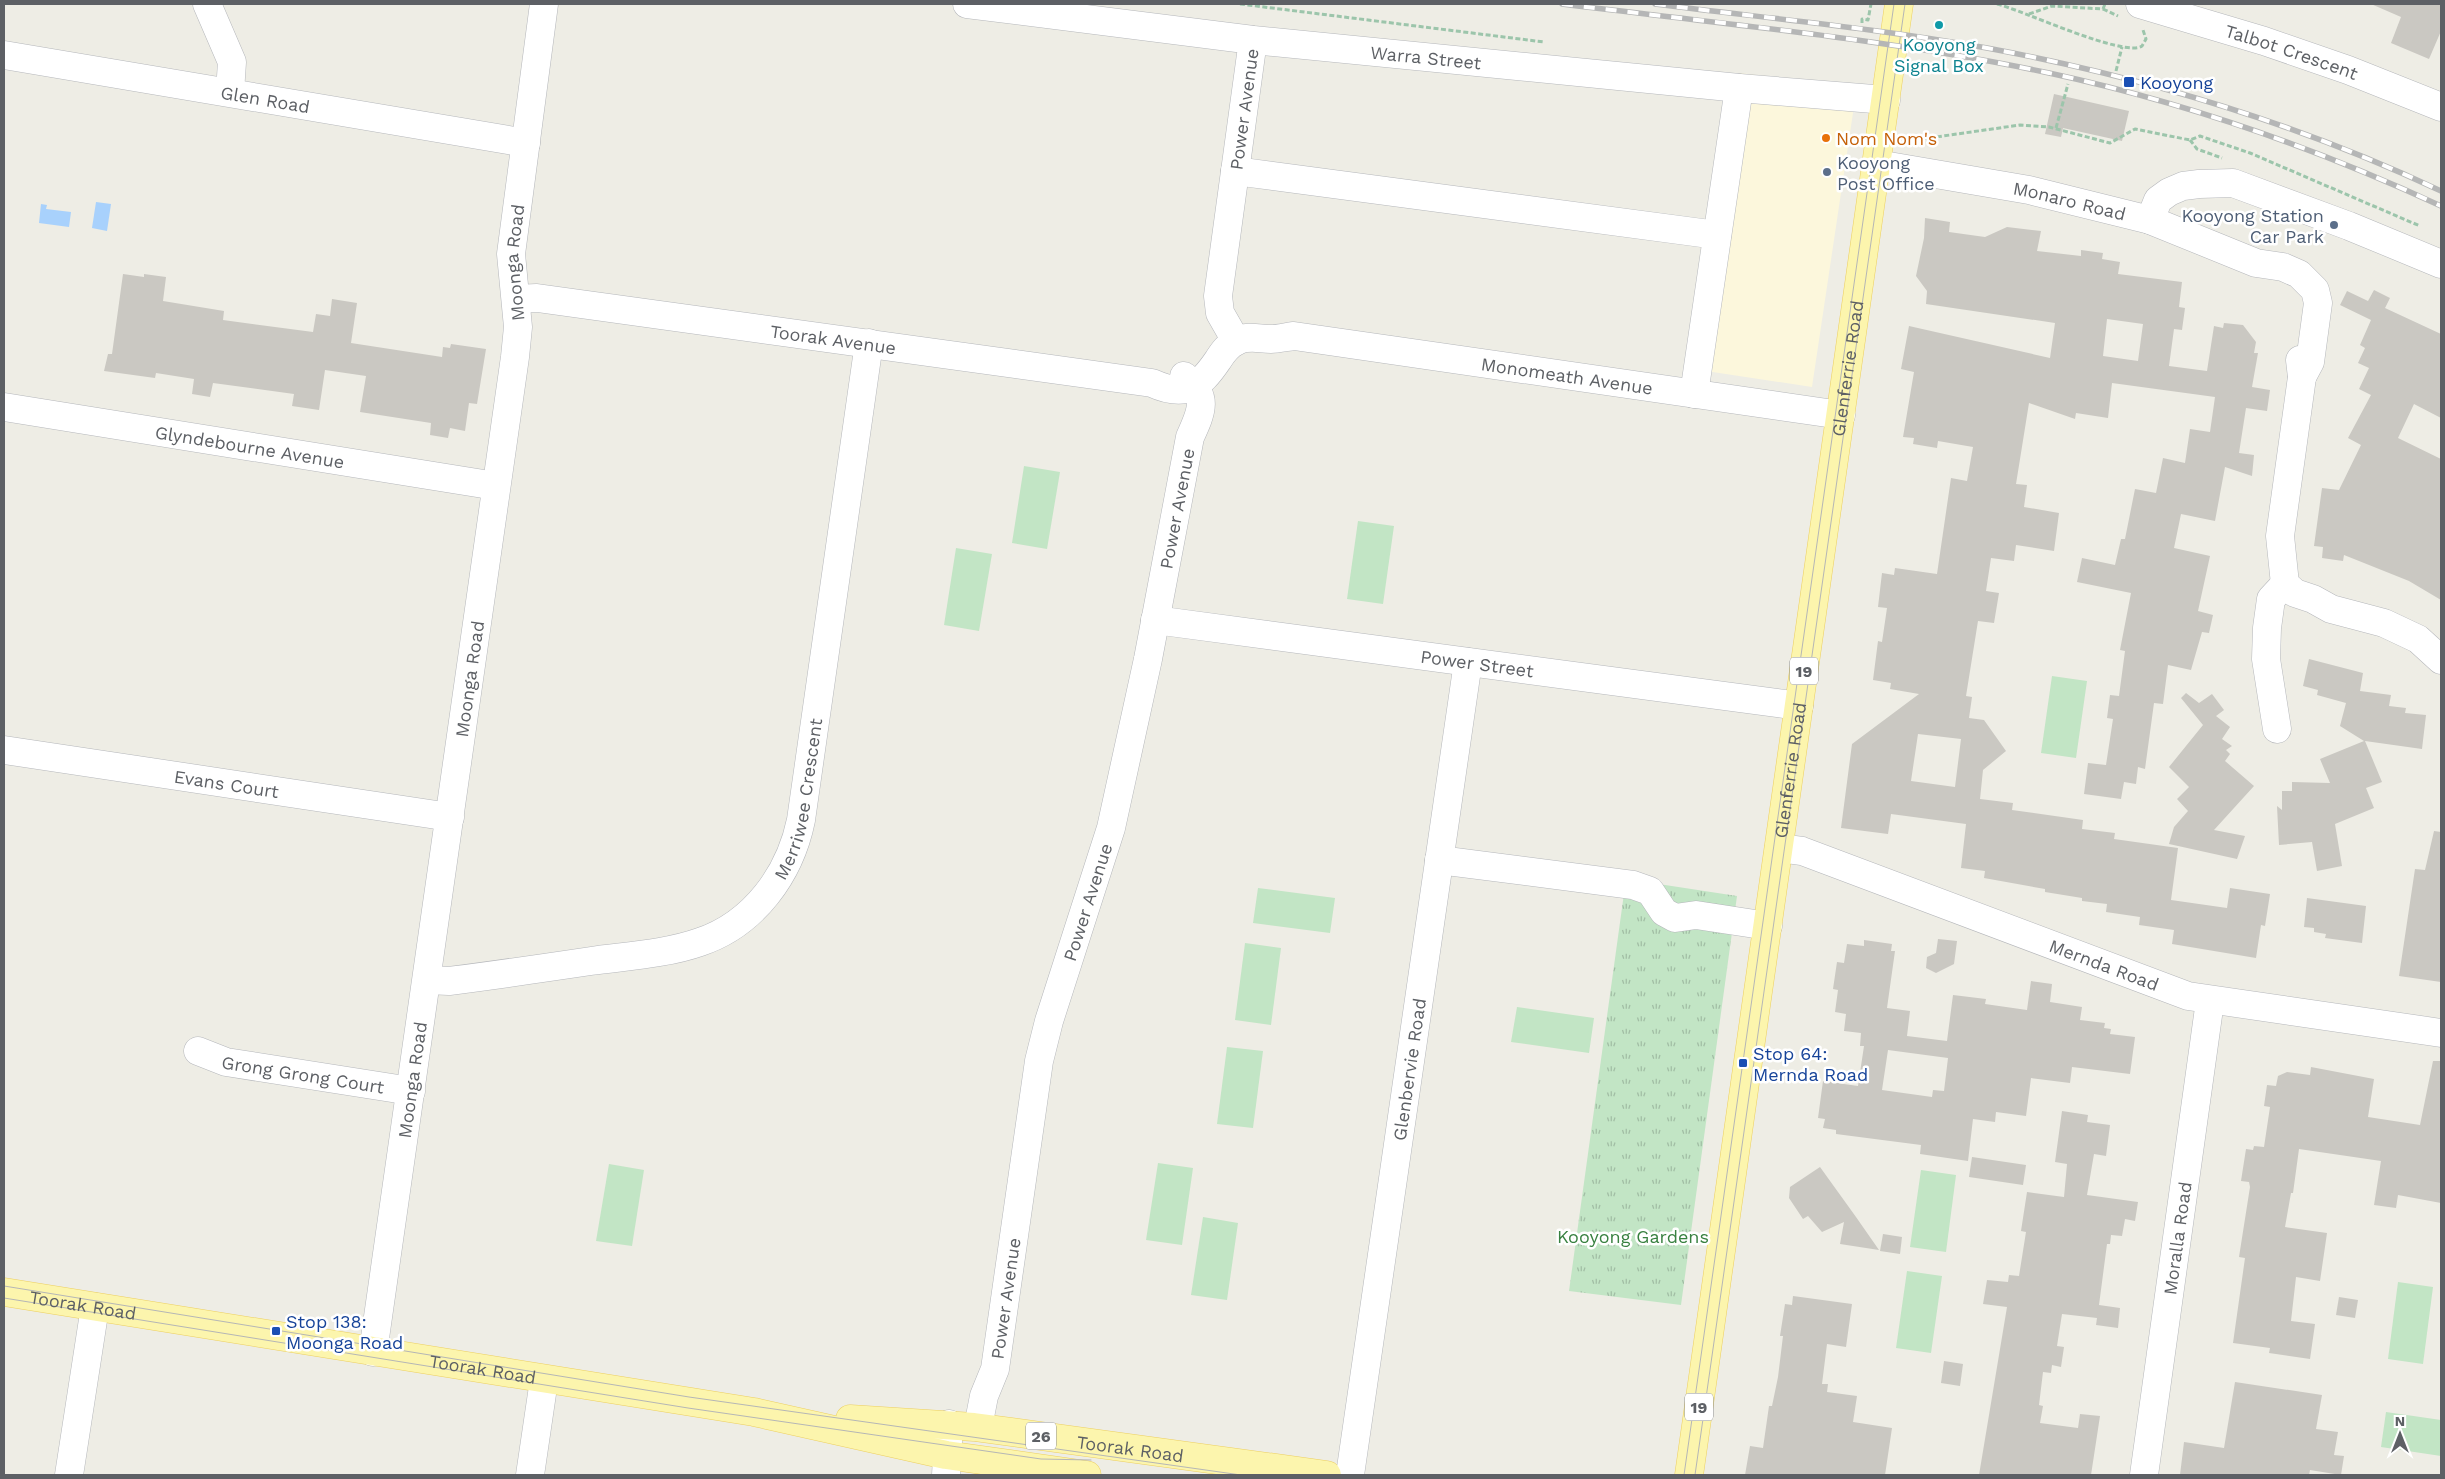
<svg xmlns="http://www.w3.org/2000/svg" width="2445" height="1479" font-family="'Work Sans',sans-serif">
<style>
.commercial{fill:#fcf7dc}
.green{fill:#c2e5c5}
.park{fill:url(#park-tufts)}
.water{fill:#a8d1fc}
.building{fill:#cac8c2;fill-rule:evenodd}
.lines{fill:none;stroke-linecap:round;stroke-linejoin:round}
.minor-casing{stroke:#b5b7bb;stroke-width:29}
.major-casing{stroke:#eccf61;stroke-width:29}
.path{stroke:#9cc5ab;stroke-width:3;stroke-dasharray:5 2.5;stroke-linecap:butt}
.minor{stroke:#fff;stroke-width:28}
.major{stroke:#fcf5ad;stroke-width:28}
.tram{stroke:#b5b6b6;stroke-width:1}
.rail-casing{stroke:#b5b6b6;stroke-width:5.5}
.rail{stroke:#fff;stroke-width:4;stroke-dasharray:11;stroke-linecap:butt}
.culture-dot{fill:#0f9aa8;stroke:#fff;stroke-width:2}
.transit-dot{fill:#1a4fb4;stroke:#fff;stroke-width:2}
.food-dot{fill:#e8710a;stroke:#fff;stroke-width:2}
.service-dot{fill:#5c6f8a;stroke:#fff;stroke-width:2}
.labels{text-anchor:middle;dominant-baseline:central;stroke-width:5;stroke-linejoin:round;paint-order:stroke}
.shield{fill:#fff;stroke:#8e9093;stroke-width:1}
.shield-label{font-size:16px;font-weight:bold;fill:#5d6065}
.culture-label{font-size:18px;fill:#0d838f;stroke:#fff}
.street-label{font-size:18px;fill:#5d6065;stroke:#fff}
.transit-label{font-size:18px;fill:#164399;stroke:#fff;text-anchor:start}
.food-label{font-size:18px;fill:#c56008;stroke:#fff;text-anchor:start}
.service-label{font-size:18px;fill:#4e5e75;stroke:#fff;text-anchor:start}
.park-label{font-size:18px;fill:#388140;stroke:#fff}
</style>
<defs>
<pattern id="park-tufts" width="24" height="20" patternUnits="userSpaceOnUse" patternTransform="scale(1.25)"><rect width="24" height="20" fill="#c2e5c5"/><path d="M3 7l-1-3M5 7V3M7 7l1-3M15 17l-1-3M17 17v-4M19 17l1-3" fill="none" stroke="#a1bda4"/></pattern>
</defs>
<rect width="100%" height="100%" fill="#eeede5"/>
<polygon class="commercial" points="1739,73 1857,86 1812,387 1693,369"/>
<g class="green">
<polygon points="1024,466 1060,472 1047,549 1012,543"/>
<polygon points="1358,521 1394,526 1383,604 1347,599"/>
<polygon points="956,548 992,554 979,631 944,625"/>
<polygon points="2052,676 2087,681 2076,758 2041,753"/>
<polygon points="1258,888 1335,898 1330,933 1253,923"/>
<polygon points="1245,943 1281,948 1271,1025 1235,1020"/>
<polygon points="1517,1007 1594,1018 1589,1053 1511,1042"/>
<polygon points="1227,1047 1263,1051 1253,1128 1217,1124"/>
<polygon points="1158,1163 1193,1168 1182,1245 1146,1240"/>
<polygon points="609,1164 644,1170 632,1246 596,1241"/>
<polygon points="1921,1170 1956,1175 1946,1252 1910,1247"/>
<polygon points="1203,1217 1238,1223 1227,1300 1191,1295"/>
<polygon points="1907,1271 1942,1276 1931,1353 1896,1348"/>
<polygon points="2398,1282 2433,1287 2423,1364 2388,1359"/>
<polygon points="2386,1412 2441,1420 2441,1456 2381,1447"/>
</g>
<polygon class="park" points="1626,879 1737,896 1681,1305 1569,1291"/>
<g class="water">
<polygon points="96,202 111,204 107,231 92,228"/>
<polygon points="41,204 47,205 46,209 71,212 69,227 39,223"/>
</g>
<g class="building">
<polygon points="2371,4 2441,4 2441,31 2429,59 2391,43 2401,17"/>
<polygon points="2054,94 2129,111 2122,141 2063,128 2061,137 2045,134"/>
<path d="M 1925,218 L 1950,222 L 1949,232 L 1985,237 L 2007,227 L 2041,231 L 2037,251 L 2081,256 L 2081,250 L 2103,253 L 2102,259 L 2120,262 L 2118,274 L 2182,282 L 2179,307 L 2185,308 L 2182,330 L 2174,329 L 2169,366 L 2207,371 L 2214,326 L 2223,328 L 2224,323 L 2243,325 L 2256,342 L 2254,353 L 2258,353 L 2252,387 L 2270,390 L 2267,411 L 2246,408 L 2239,453 L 2254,455 L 2252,476 L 2225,467 L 2215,521 L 2181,514 L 2174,548 L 2210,556 L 2198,611 L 2213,615 L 2209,633 L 2202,632 L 2191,670 L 2168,665 L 2163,704 L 2154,703 L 2145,769 L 2138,767 L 2136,784 L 2124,782 L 2121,799 L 2084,794 L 2088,763 L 2106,765 L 2113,719 L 2107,718 L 2110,695 L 2119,696 L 2125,651 L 2120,650 L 2131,593 L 2077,582 L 2082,558 L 2115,565 L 2121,539 L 2125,539 L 2135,489 L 2156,493 L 2163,458 L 2185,463 L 2190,429 L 2210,432 L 2215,397 L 2112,383 L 2108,418 L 2076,413 L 2075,419 L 2029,403 L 2016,484 L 2027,485 L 2024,507 L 2059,513 L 2054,551 L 2016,545 L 2014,561 L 1991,558 L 1986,591 L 1999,593 L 1994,623 L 1978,621 L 1966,696 L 1972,697 L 1969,718 L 1984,720 L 2006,751 L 1983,770 L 1980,799 L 2013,803 L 2012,810 L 2083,820 L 2082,829 L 2115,833 L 2114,839 L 2178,848 L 2171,900 L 2227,908 L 2230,888 L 2270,894 L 2265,926 L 2261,925 L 2256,958 L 2172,944 L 2174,930 L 2139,925 L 2140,917 L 2106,912 L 2107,904 L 2082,901 L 2082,898 L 2045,892 L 2045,889 L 1984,878 L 1985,871 L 1961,868 L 1966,824 L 1891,814 L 1888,834 L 1841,828 L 1852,744 L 1919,694 L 1890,689 L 1891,683 L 1873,680 L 1878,641 L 1882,642 L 1887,608 L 1878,607 L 1882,573 L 1894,575 L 1895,568 L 1937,574 L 1951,478 L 1967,481 L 1973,447 L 1938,441 L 1937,448 L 1913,444 L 1914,438 L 1903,437 L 1914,372 L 1901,369 L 1909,326 L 2050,358 L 2055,323 L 1926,304 L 1927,291 L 1916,276 L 1924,238 ZM 2107,319 L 2143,324 L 2138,361 L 2103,356 ZM 1918,734 L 1961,739 L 1955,787 L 1911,781 Z"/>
<polygon points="123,274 144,277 144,274 166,277 163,301 224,311 223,320 313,332 316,314 330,316 332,299 357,303 351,343 442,357 443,347 450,348 451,344 486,349 477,404 469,403 465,431 450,428 448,438 430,435 431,423 360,412 366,376 325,370 319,410 292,406 294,394 213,383 210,397 192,394 194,379 156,373 155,378 104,371 108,354 112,354"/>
<polygon points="2374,290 2390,298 2385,308 2441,334 2441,418 2414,404 2398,438 2441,459 2441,600 2409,581 2344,555 2343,561 2322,558 2323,547 2314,546 2322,488 2339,490 2361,445 2348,438 2371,395 2359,389 2369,368 2358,363 2365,348 2360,345 2371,320 2340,305 2347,291 2368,301"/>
<polygon points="2309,659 2363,673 2360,691 2391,695 2389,706 2406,708 2405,713 2426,715 2422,749 2365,741 2382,782 2366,788 2374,808 2335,824 2342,866 2317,871 2312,842 2279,845 2277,806 2282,810 2282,791 2292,791 2292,782 2330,783 2320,759 2364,741 2340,726 2346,703 2317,695 2318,690 2303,686"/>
<polygon points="2186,693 2199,703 2212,694 2224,710 2216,716 2230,727 2222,739 2232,746 2226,750 2230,754 2225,761 2254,786 2214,830 2245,836 2237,859 2169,844 2174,827 2188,811 2177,799 2189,787 2169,767 2203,725 2181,698"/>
<polygon points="2434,831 2441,832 2441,982 2399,976 2415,869 2425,870"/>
<polygon points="2307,898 2366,906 2362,943 2325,938 2326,934 2314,932 2314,928 2304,927"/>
<polygon points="1938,939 1957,941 1954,964 1936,973 1926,968 1927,957 1936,953"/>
<path d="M 1864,940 L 1892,944 L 1891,951 L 1895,951 L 1887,1008 L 1910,1011 L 1907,1036 L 1947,1041 L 1953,995 L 1986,999 L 1985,1004 L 2027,1010 L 2031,981 L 2052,984 L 2050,1002 L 2082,1007 L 2080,1020 L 2105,1023 L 2104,1028 L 2111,1029 L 2110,1034 L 2135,1037 L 2130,1074 L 2072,1067 L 2070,1083 L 2031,1078 L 2026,1116 L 1996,1112 L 1995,1122 L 1973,1119 L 1968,1161 L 1920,1154 L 1921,1145 L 1836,1134 L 1836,1130 L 1823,1128 L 1825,1119 L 1818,1118 L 1823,1081 L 1858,1086 L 1864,1046 L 1860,1046 L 1861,1033 L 1844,1031 L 1846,1014 L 1835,1012 L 1838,990 L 1833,989 L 1837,962 L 1844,963 L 1847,944 L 1864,946 ZM 1888,1050 L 1948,1058 L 1944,1091 L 1933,1090 L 1932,1097 L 1882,1090 Z"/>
<polygon points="2433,1061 2441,1061 2441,1203 2398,1195 2396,1208 2374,1205 2381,1161 2299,1149 2293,1193 2291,1193 2285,1227 2327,1233 2320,1281 2296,1277 2291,1321 2315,1324 2310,1359 2269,1353 2270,1348 2233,1343 2245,1258 2239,1257 2250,1187 2249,1182 2241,1181 2246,1149 2253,1150 2254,1146 2264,1147 2270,1107 2264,1106 2267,1085 2276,1086 2278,1076 2287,1072 2310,1075 2311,1067 2374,1079 2368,1117 2420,1125"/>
<polygon points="2062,1111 2088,1115 2087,1122 2110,1125 2106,1156 2094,1154 2087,1195 2138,1202 2135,1221 2125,1219 2122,1236 2111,1235 2110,1244 2107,1244 2099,1305 2120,1308 2118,1328 2096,1325 2097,1318 2062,1314 2057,1346 2064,1347 2061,1367 2052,1365 2051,1373 2043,1372 2039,1405 2043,1406 2040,1423 2078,1428 2080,1414 2100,1416 2091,1475 1979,1475 2007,1307 1983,1304 1987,1280 2008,1282 2009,1275 2019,1276 2026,1232 2021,1231 2027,1192 2064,1197 2067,1164 2055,1162"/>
<polygon points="1972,1157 2026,1165 2023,1185 1969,1177"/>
<polygon points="1820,1167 1856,1217 1879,1250 1840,1244 1844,1222 1822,1232 1808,1216 1803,1219 1789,1198 1790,1187"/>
<polygon points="1883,1234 1902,1237 1900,1254 1880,1251"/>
<polygon points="1793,1296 1852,1304 1846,1347 1827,1344 1822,1384 1828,1384 1827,1392 1857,1396 1853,1422 1892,1428 1885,1475 1745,1475 1750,1446 1763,1448 1769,1406 1772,1406 1778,1377 1783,1336 1780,1336 1785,1304 1792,1305"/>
<polygon points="2339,1297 2358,1300 2355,1318 2336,1315"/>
<polygon points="1944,1361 1963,1364 1960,1386 1941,1383"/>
<polygon points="2235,1382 2322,1395 2316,1429 2338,1432 2334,1455 2344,1456 2341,1475 2310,1470 2309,1475 2180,1475 2184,1442 2224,1448"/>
</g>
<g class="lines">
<defs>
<g id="minor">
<polyline points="207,4 232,62 230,92"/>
<path id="s1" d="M 967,4 L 1253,40 L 1739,88 L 1886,100"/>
<path id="s2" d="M 2140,4 L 2264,41 L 2348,70 L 2441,107"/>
<path id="s3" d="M 4,55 L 526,143"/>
<path id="s4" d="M 1877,164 L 2029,190 L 2150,220 L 2256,263 L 2283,267 L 2299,274 L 2315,290 L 2318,303 L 2310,362 L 2302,377"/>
<polyline points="1235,171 1717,235"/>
<polyline points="2150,220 2158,200 2169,192 2183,186 2199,184 2233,183 2349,226 2441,264"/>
<path id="s5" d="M 516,299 L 537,298 L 1152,383 C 1185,398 1199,388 1218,360 C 1223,352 1228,345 1237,341 C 1248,335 1259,339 1271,339 C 1278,339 1286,337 1294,336 L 1841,415"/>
<path id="s6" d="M 1236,341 L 1220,313 L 1218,296 L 1253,40"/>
<polyline points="2300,360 2302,377 2280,536 2285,584 2295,593 2313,599 2331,609 2384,623 2418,639 2441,660"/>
<polyline points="1694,394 1739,88"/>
<path id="s7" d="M 4,407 L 496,486"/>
<path id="s8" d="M 1155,620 L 1799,706"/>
<polyline points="2277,729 2266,659 2267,628 2271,599 2285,584"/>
<path id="s9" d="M 4,750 L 450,817"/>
<path id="s10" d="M 1779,848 L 1802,851 L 2188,996 L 2441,1033"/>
<polyline points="1439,860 1633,885 1650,891 1664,912 1675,918 1696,915 1768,926"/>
<path id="s11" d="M 427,980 L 449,981 C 496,975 544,968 591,961 C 627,956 666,954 700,942 C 754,924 790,874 801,820 L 869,343"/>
<path id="s12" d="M 198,1051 L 226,1062 L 411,1091"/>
<path id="s13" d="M 373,1352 L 515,357 L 518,327 L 511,254 L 544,4"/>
<path id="s14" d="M 978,1427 L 984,1396 L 995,1369 L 1039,1061 L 1049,1021 L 1111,828 L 1148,659 L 1190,437 C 1202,411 1209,396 1184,376"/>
<polyline points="69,1475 95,1307"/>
<polyline points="530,1475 544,1380"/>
<polyline points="946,1475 949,1424"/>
<path id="s15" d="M 1350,1475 L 1468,662"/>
<path id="s16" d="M 2144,1475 L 2210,1001"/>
</g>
<g id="major">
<path id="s17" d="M 4,1292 L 754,1412 L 946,1455 L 1087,1475"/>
<path id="s18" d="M 850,1419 L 974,1427 L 1327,1475"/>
<path id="s19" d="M 1689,1475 L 1899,4"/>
</g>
</defs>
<use href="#minor" class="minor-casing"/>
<use href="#major" class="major-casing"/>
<g class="path">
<polyline points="1240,4 1544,42"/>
<path d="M 1997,4 C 2022,10 2124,58 2142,46 L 2146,39 L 2143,30"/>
<polyline points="2103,9 2118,16"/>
<polyline points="2029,14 2052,6 2103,9 2105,4"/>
<polyline points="1862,23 1862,19 1868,20 1871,4"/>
<polyline points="2116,71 2122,47"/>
<polyline points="2056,128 2068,84"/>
<polyline points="1922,139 2020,125 2049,127 2110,143 2135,129 2190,140 2200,136 2250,153 2420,226"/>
<polyline points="2190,140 2197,149 2222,158"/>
</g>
<use href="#minor" class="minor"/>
<use href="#major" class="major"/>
<g class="tram">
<polyline points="4,1286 689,1397 1241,1475"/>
<polyline points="4,1298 688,1408 1041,1459 1091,1460"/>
<polyline points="1684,1475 1894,4"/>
<polyline points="1695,1475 1905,4"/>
</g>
<defs>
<g id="rail">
<path d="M 1562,4 C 1724,24 1889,39 2049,73 C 2184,102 2316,148 2441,206"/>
<path d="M 1655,4 C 1765,18 1877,28 1987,48 C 2143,77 2297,123 2441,191"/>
</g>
</defs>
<use href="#rail" class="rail-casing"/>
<use href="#rail" class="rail"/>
</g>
<circle class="culture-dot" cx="1939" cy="25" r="5"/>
<g class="transit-dot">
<rect x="2123" y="76" width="12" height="12" rx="2.5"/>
<rect x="1738" y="1058" width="10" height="10" rx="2.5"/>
<rect x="271" y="1326" width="10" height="10" rx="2.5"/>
</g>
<circle class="food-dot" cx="1826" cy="138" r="5"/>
<g class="service-dot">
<circle cx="1827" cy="172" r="5"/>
<circle cx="2334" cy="225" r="5"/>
</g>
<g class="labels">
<g class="shield">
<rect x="1790" y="657.5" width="28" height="27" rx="4"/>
<rect x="1685" y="1393.5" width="28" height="27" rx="4"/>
<rect x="1026" y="1422.5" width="30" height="27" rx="4"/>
</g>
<g class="shield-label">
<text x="1804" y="671">19</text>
<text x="1699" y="1407">19</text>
<text x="1041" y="1436">26</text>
</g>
<g class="culture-label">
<text x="1939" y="44">Kooyong<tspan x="1939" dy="21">Signal Box</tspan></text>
</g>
<g class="street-label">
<text stroke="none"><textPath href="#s2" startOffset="159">Talbot Crescent</textPath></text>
<text stroke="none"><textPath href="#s1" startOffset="462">Warra Street</textPath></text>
<text stroke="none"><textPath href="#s3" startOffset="265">Glen Road</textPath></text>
<text stroke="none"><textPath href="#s6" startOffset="238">Power Avenue</textPath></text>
<text stroke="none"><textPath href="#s4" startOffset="196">Monaro Road</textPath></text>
<text stroke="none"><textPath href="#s13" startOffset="1100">Moonga Road</textPath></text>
<text stroke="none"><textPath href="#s5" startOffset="320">Toorak Avenue</textPath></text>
<text stroke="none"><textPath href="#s19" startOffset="1118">Glenferrie Road</textPath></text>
<text stroke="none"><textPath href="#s5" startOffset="1082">Monomeath Avenue</textPath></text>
<text stroke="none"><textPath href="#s7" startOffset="249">Glyndebourne Avenue</textPath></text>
<text stroke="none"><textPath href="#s14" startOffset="942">Power Avenue</textPath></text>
<text stroke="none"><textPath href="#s8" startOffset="325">Power Street</textPath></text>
<text stroke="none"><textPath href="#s13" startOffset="680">Moonga Road</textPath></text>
<text stroke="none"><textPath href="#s19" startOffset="712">Glenferrie Road</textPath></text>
<text stroke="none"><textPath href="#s9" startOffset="225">Evans Court</textPath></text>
<text stroke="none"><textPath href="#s11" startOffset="462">Merriwee Crescent</textPath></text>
<text stroke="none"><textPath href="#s14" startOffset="538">Power Avenue</textPath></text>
<text stroke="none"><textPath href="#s10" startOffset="346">Mernda Road</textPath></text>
<text stroke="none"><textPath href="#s15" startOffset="410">Glenbervie Road</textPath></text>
<text stroke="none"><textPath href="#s12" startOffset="108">Grong Grong Court</textPath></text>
<text stroke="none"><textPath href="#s13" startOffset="275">Moonga Road</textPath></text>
<text stroke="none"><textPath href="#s16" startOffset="239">Moralla Road</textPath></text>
<text stroke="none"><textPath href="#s14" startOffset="132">Power Avenue</textPath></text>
<text stroke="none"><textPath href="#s17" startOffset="80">Toorak Road</textPath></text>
<text stroke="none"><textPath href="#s17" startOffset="485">Toorak Road</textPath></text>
<text stroke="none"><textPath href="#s18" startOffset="282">Toorak Road</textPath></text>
</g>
<g class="transit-label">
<text x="2140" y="82">Kooyong</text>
<text x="1753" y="1053">Stop 64:<tspan x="1753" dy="21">Mernda Road</tspan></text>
<text x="286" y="1321">Stop 138:<tspan x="286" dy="21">Moonga Road</tspan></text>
</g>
<g class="food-label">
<text x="1836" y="138">Nom Nom's</text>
</g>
<g class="service-label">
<text x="1837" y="162">Kooyong<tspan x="1837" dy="21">Post Office</tspan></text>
<text x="2324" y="215" text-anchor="end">Kooyong Station<tspan x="2324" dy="21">Car Park</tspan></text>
</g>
<g class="park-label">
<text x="1633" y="1236">Kooyong Gardens</text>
</g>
</g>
<rect width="2445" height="1479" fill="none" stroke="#5d6065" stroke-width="10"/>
<g transform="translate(2400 1434)" stroke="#ffffff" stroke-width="4" paint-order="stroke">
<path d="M0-4L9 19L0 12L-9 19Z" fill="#5d6065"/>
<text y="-8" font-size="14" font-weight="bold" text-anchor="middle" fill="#5d6065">N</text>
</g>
</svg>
